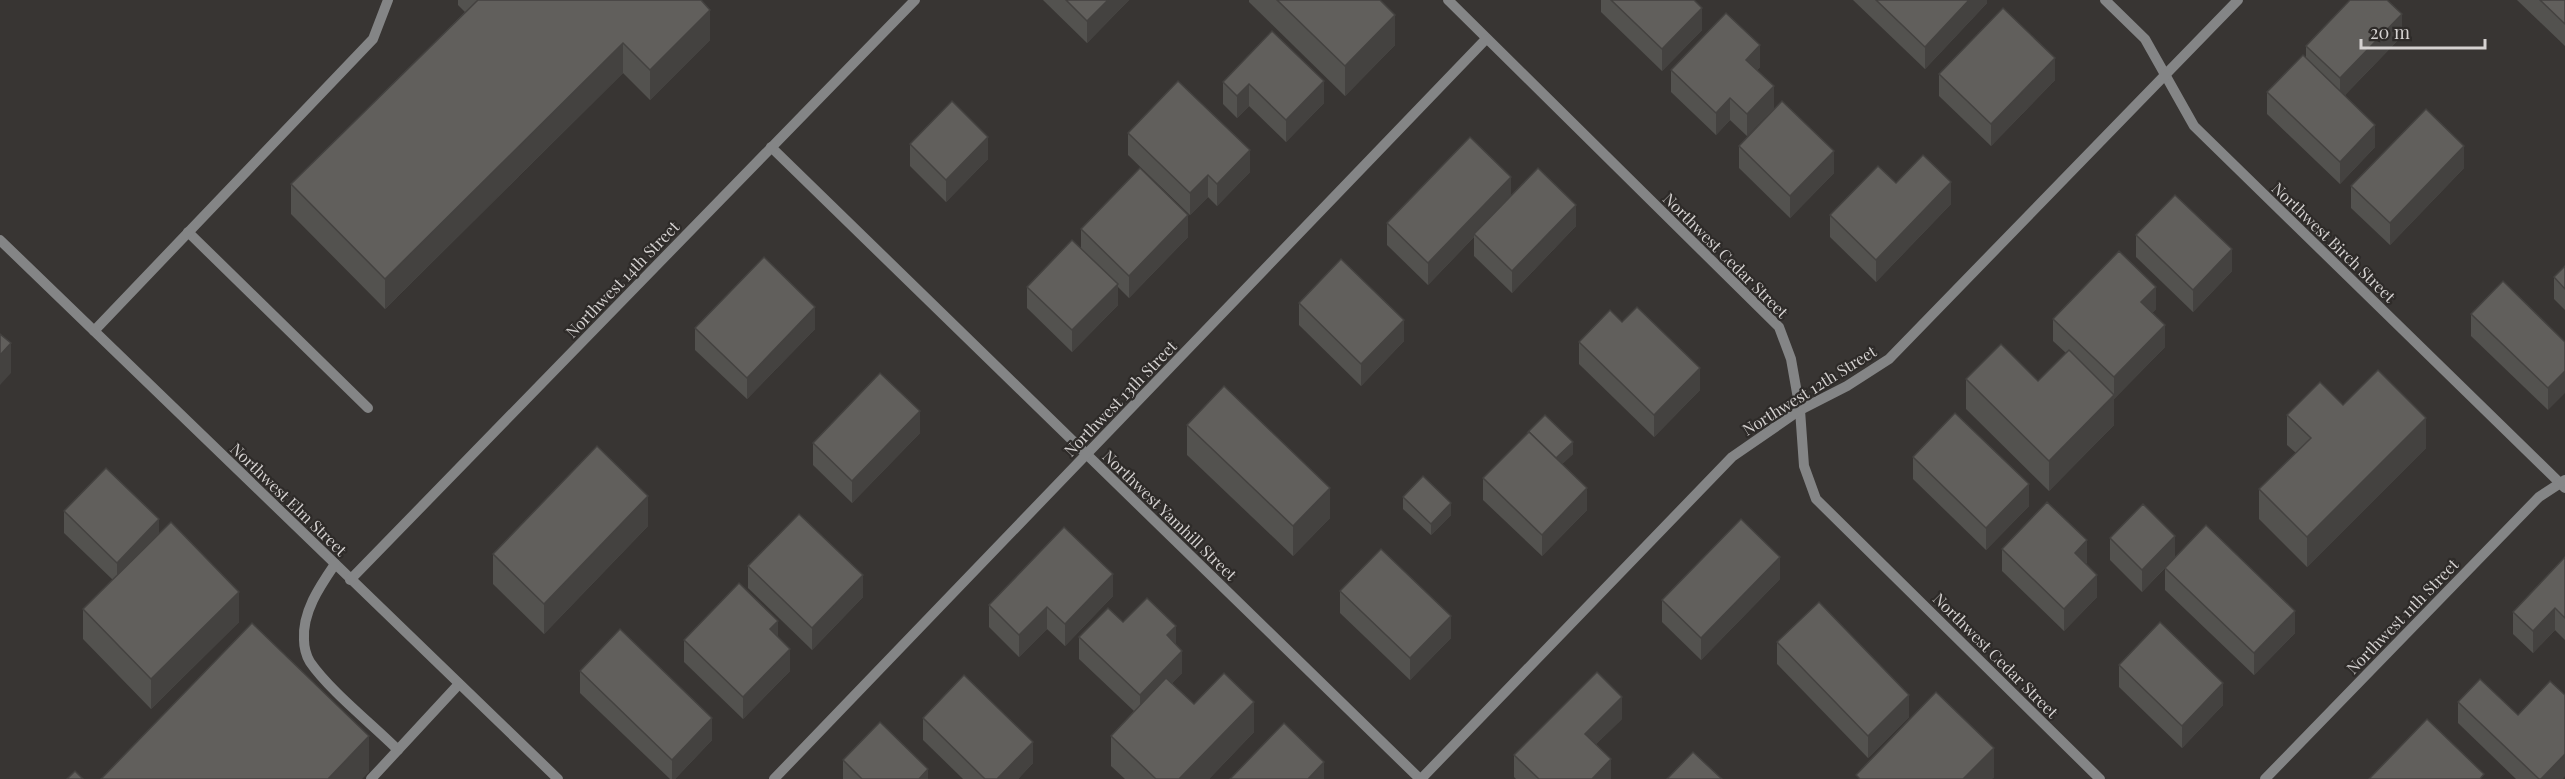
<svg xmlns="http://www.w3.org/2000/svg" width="2565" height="779" font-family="'Playfair Display',serif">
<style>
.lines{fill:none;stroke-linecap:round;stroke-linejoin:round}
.minor{stroke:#848586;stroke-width:10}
.wall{fill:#53524f}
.shaded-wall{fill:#444240}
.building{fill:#615f5c;stroke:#444240;stroke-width:1.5}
.labels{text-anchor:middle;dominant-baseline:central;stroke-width:4.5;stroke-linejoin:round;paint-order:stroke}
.street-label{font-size:16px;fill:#d5d2d1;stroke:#2e2b29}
</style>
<rect width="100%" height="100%" fill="#383533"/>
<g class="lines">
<g class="minor">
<polyline points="1448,0 1779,327 1791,359 1800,410 1804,466 1816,499 2100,779"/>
<polyline points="2105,0 2145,39 2194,126 2565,488"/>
<polyline points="771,147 1420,779"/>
<polyline points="188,232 368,408"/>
<polyline points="0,240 558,779"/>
<polyline points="94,331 373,39 388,0"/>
<path d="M 335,564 C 320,586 302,612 304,640 C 304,646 306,656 310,662 C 330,691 372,724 398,750"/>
<polyline points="350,580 915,0"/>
<polyline points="371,779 459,684"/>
<polyline points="774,779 1486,39"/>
<polyline points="1421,779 1732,457 1800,410 1847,386 1889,359 2238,0"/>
<polyline points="2265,779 2539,497 2565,480"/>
</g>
</g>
<g class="wall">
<polygon points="458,0 701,0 710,40 650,100 623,73 385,309 291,214 291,184 465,12 458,5"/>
<polygon points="1043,0 1129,0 1087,43"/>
<polygon points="1249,0 1380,0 1395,45 1345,96 1249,2"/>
<polygon points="1601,0 1694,0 1702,30 1662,71 1601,12"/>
<polygon points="1853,0 1987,0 1987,3 1925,69"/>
<polygon points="2517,0 2565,0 2565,46"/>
<polygon points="1272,31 1324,103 1286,142 1249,106 1237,118 1223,104 1223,82"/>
<polygon points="2402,36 2345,95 2375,147 2340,184 2267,114 2267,92 2306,58 2306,46"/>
<polygon points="1760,67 1757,70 1774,108 1747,136 1730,120 1716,135 1671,92 1671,70"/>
<polygon points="1939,74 2055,80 1991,146 1939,96"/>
<polygon points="1128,133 1250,172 1217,206 1208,197 1190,215 1128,155"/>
<polygon points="910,144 988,159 946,202 910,166"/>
<polygon points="1739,146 1834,173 1790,218 1739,168"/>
<polygon points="2464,168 2390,245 2351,208 2351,186"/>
<polygon points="1511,196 1576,226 1512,293 1474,256 1474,237 1428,285 1387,245 1387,223"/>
<polygon points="1951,204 1876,282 1830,237 1830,215"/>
<polygon points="1081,229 1188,237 1129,298 1118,287 1118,305 1072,352 1027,308 1027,287 1081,248"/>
<polygon points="2136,235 2232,271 2193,312 2136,257"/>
<polygon points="2565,266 2565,310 2554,299 2554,277"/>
<polygon points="1299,303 1404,341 1361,386 1299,325"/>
<polygon points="2156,309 2152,313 2165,347 2114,399 2114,425 2049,491 1966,409 1966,379 2038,381 2066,353 2053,341 2053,319"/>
<polygon points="2471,314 2565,342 2548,410 2471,336"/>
<polygon points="1622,322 1700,390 1654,437 1579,364 1579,342"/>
<polygon points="695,328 815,329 747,399 695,350"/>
<polygon points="2343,405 2426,448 2307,567 2259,519 2259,489 2296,453 2287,445 2287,415"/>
<polygon points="1187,425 1330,518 1293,556 1187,455"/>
<polygon points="920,433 852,503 813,465 813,443"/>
<polygon points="1573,454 1562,464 1587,510 1542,556 1483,500 1483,478"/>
<polygon points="1913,457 2029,506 1986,550 1913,479"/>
<polygon points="1403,497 1451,515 1431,535 1403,509"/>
<polygon points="64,511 159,534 239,622 151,709 83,639 83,609 113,580 64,533"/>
<polygon points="648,526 544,634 493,584 493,554"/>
<polygon points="2110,538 2175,557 2295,633 2254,675 2165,590 2165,568 2142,592 2110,560"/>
<polygon points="2002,549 2087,562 2086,564 2097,597 2064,631 2002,571"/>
<polygon points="2565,557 2565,640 2555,630 2533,653 2513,634 2513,612"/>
<polygon points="748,566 863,597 812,650 748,588"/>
<polygon points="1780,579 1701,660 1662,622 1662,600"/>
<polygon points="1340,591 1451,638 1410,680 1340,613"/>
<polygon points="1113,596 1065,646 1047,629 1019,657 989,627 989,605"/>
<polygon points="1123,622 1176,644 1182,673 1172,683 1194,704 1254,732 1209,779 1125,779 1111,766 1111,736 1134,711 1079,659 1079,637"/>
<polygon points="684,640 790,671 743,719 684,662"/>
<polygon points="1777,642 1909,717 1868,758 1777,664"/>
<polygon points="2119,665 2223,705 2182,748 2119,687"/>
<polygon points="580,671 712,740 675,779 670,779 580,693"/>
<polygon points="2458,702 2563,779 2516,779 2458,723"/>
<polygon points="923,718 1033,763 1018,779 963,779 923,740"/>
<polygon points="1622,719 1596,744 1611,779 1516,779 1514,777 1514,755"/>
<polygon points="843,760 928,779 843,779"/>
</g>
<g class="shaded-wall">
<polygon points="1108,0 1129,0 1087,43 1087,21"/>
<polygon points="1969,0 1987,0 1987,3 1925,69 1925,47"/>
<polygon points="1702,8 1702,30 1662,71 1662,49"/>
<polygon points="710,10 710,40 650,100 650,70"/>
<polygon points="2402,14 2402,36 2340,100 2340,78"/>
<polygon points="1395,15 1395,45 1345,96 1345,66"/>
<polygon points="623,43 623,73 385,309 385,279"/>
<polygon points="1760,45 1760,67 1746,81 1746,60"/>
<polygon points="2055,58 2055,80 1991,146 1991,124"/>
<polygon points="1324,81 1324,103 1286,142 1286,120"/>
<polygon points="1249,84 1249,106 1237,118 1237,96"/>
<polygon points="1774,86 1774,108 1747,136 1747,114"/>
<polygon points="1730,98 1730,120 1716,135 1716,113"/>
<polygon points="2375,125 2375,147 2340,184 2340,162"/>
<polygon points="988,137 988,159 946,202 946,180"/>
<polygon points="2464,146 2464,168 2390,245 2390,223"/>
<polygon points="1250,150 1250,172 1217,206 1217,184"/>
<polygon points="1834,151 1834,173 1790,218 1790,196"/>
<polygon points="1208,175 1208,197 1190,215 1190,193"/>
<polygon points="1511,177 1511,199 1474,234 1474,237 1428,285 1428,263"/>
<polygon points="1951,182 1951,204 1876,282 1876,260"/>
<polygon points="1576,205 1576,226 1512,293 1512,271"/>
<polygon points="1188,215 1188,237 1129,298 1129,276"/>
<polygon points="2232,249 2232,271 2193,312 2193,290"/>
<polygon points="1118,284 1118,305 1072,352 1072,330"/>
<polygon points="2156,287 2156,309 2141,324 2141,302"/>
<polygon points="815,307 815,329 747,399 747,378"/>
<polygon points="1404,320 1404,341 1361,386 1361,364"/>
<polygon points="2165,325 2165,347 2114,399 2114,425 2049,491 2049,461 2114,395 2114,377"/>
<polygon points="11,343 11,373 0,385 0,355"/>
<polygon points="1700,368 1700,390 1654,437 1654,415"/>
<polygon points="2565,371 2565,393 2548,410 2548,388"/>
<polygon points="920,411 920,433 852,503 852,481"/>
<polygon points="2426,418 2426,448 2307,567 2307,537"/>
<polygon points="1573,442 1573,454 1554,472 1554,460"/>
<polygon points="2029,484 2029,506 1986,550 1986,528"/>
<polygon points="1330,488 1330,518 1293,556 1293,526"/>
<polygon points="1587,488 1587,510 1542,556 1542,535"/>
<polygon points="648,496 648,526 544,634 544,604"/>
<polygon points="1451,503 1451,515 1431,535 1431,524"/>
<polygon points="159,519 159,541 117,585 117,563"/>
<polygon points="2175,536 2175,557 2142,592 2142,570"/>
<polygon points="2087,540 2087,562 2075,575 2075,553"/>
<polygon points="1780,557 1780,579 1701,660 1701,638"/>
<polygon points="1113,574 1113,596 1065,646 1065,624"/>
<polygon points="863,575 863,597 812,650 812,628"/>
<polygon points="2097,575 2097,597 2064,631 2064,609"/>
<polygon points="239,592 239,622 151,709 151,679"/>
<polygon points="1047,607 1047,629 1019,657 1019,635"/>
<polygon points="2555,608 2555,630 2533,653 2533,631"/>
<polygon points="2295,611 2295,633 2254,675 2254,653"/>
<polygon points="1451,616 1451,638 1410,680 1410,658"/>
<polygon points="778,621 778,643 770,629"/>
<polygon points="1176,626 1176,648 1167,635"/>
<polygon points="790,649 790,671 743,719 743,697"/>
<polygon points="1182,651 1182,673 1140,717 1140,695"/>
<polygon points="2223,683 2223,705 2182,748 2182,726"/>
<polygon points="1909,695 1909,717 1868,758 1868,736"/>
<polygon points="1622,697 1622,719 1585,755 1585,734"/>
<polygon points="1254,702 1254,732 1209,779 1179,779"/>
<polygon points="712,718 712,740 675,779 672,779 672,760"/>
<polygon points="369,736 369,772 362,779 328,779"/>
<polygon points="1033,742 1033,763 1018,779 997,779"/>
<polygon points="1994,748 1994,778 1992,779 1963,779"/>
<polygon points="2565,754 2565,776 2563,779 2541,779"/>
<polygon points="1611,759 1611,779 1592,779"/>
<polygon points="1324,762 1324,779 1308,779"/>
<polygon points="928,769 928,779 919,779"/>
</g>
<g class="building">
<polygon points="478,0 701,0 710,10 650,70 623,43 385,279 291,184"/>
<polygon points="1066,0 1108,0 1087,21"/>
<polygon points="1277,0 1380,0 1395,15 1345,66"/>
<polygon points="1611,0 1694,0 1702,8 1662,49"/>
<polygon points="1876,0 1969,0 1925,47"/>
<polygon points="2350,0 2387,0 2402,14 2340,78 2306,46"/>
<polygon points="2540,0 2565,0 2565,24"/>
<polygon points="2003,8 2055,58 1991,124 1939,74"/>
<polygon points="1726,13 1760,45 1746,60 1774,86 1747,114 1730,98 1716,113 1671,70"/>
<polygon points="1272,31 1324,81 1286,120 1249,84 1237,96 1223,82"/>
<polygon points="2303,55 2375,125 2340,162 2267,92"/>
<polygon points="1178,81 1250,150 1217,184 1208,175 1190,193 1128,133"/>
<polygon points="952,101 988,137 946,180 910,144"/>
<polygon points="1782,101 1834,151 1790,196 1739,146"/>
<polygon points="2426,109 2464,146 2390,223 2351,186"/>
<polygon points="1470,137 1511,177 1428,263 1387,223"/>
<polygon points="1923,155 1951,182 1876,260 1830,215 1878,166 1896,183"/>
<polygon points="1140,168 1188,215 1129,276 1081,229"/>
<polygon points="1538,168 1576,205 1512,271 1474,234"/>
<polygon points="2175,195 2232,249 2193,290 2136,235"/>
<polygon points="1072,240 1118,284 1072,330 1027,287"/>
<polygon points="2119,251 2156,287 2141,302 2165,325 2114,377 2053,319"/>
<polygon points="764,257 815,307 747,378 695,328"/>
<polygon points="1341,259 1404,320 1361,364 1299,303"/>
<polygon points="2565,266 2565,289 2554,277"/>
<polygon points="2503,281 2565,342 2565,371 2548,388 2471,314"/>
<polygon points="1637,307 1700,368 1654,415 1579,342 1610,310 1622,322"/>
<polygon points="0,334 11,343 0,355"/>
<polygon points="2001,344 2038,381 2069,350 2114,395 2049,461 1966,379"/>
<polygon points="2378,370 2426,418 2307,537 2259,489 2311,438 2287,415 2320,382 2343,405"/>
<polygon points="880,373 920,411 852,481 813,443"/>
<polygon points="1224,386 1330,488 1293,526 1187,425"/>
<polygon points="1955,413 2029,484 1986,528 1913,457"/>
<polygon points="1545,415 1573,442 1556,458 1529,432 1527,433"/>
<polygon points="1529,432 1587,488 1542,535 1483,478"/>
<polygon points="597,446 648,496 544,604 493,554"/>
<polygon points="106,468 159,519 117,563 64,511"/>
<polygon points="1423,476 1451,503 1431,524 1403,497"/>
<polygon points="2047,502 2087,540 2075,553 2097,575 2064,609 2002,549"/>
<polygon points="2143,504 2175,536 2142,570 2110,538"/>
<polygon points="799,514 863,575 812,628 748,566"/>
<polygon points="1741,519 1780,557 1701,638 1662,600"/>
<polygon points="171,522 239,592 151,679 83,609"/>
<polygon points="2206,525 2295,611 2254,653 2165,568"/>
<polygon points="1064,527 1113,574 1065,624 1047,607 1019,635 989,605"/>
<polygon points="1381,549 1451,616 1410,658 1340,591"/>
<polygon points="2565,557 2565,618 2555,608 2533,631 2513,612"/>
<polygon points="739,583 778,621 770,629 790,649 743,697 684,640"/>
<polygon points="1147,598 1176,626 1167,635 1182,651 1140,695 1079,637 1108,608 1123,622"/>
<polygon points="1819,602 1909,695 1868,736 1777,642"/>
<polygon points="2160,622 2223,683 2182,726 2119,665"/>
<polygon points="252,623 369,736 328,779 101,779"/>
<polygon points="620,629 712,718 672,760 580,671"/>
<polygon points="1597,672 1622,697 1585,734 1611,759 1592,779 1539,779 1514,755"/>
<polygon points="1224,673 1254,702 1179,779 1156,779 1111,736 1166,678 1194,704"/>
<polygon points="964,675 1033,742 997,779 985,779 923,718"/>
<polygon points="2480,679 2518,715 2550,681 2565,695 2565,754 2541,779 2539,779 2458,702"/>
<polygon points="1936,692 1994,748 1963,779 1860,779 1856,775"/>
<polygon points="2427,719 2484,774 2480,779 2369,779"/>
<polygon points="880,722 928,769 919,779 862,779 843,760"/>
<polygon points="1284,723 1324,762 1308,779 1230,779"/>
<polygon points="1693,752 1722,779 1667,779"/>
<polygon points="75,771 83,779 67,779"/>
</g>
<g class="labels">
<g class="street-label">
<text transform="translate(2334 242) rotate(44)">Northwest Birch Street</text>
<text transform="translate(1726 255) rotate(45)">Northwest Cedar Street</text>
<text transform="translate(622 279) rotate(-46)">Northwest 14th Street</text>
<text transform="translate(1809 390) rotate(-32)">Northwest 12th Street</text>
<text transform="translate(1120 398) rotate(-46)">Northwest 13th Street</text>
<text transform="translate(289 499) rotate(44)">Northwest Elm Street</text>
<text transform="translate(1170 515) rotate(44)">Northwest Yamhill Street</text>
<text transform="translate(2402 616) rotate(-46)">Northwest 11th Street</text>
<text transform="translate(1996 655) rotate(45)">Northwest Cedar Street</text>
</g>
</g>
<path d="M2361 39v9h124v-9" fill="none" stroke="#d5d2d1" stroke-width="3"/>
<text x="2370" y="39" font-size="18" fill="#d5d2d1" stroke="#2e2b29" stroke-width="4.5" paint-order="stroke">20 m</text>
</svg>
